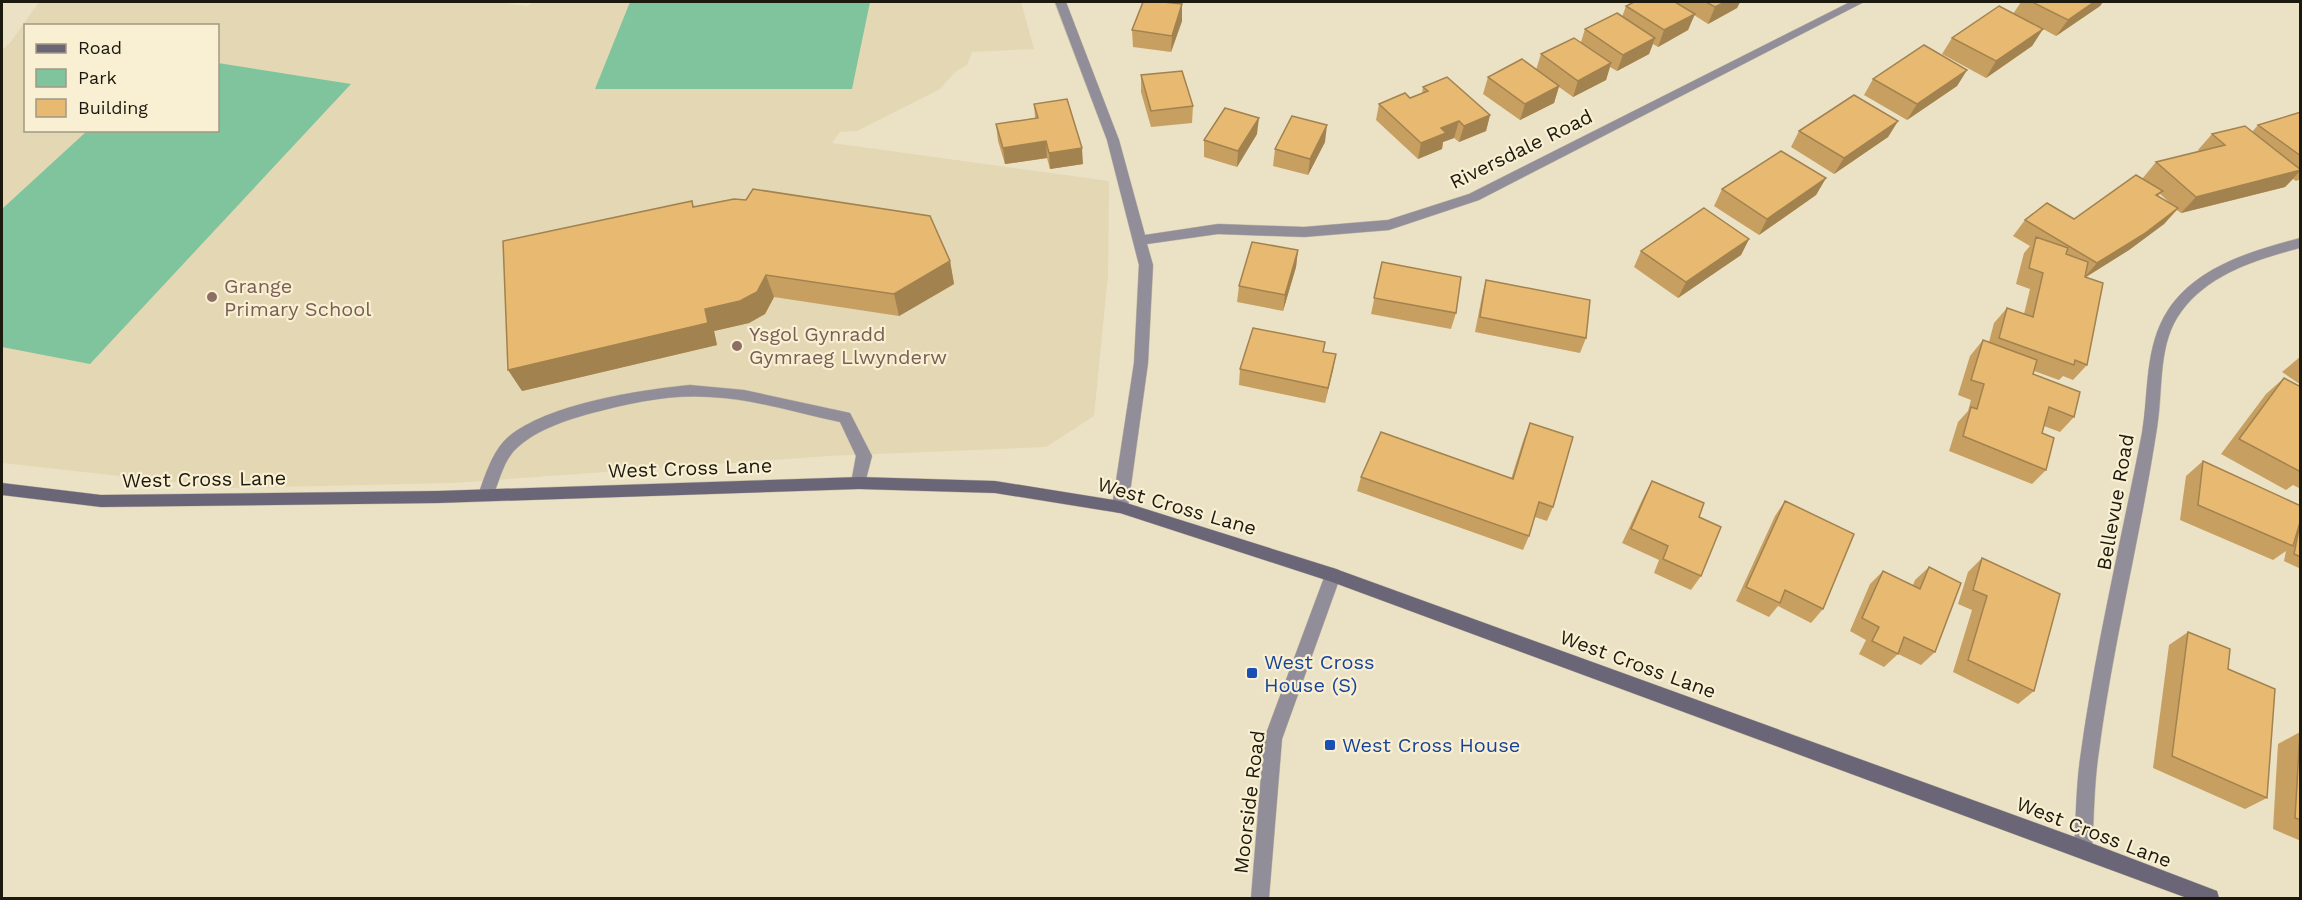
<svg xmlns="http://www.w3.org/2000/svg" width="2302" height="900" font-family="'Work Sans',sans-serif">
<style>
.built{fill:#e3d7b4;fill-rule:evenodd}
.green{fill:#7fc49c}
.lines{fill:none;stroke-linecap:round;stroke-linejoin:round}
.lane-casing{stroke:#c6bea4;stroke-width:1}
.street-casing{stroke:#c6bea4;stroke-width:1}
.secondary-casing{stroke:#c6bea4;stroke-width:1}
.lane{fill:#918e9a;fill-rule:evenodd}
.street{fill:#918e9a;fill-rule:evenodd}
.secondary{fill:#6b6677;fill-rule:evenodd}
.wall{fill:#c79f61;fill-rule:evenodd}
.shaded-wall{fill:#a2824f}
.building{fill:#e7b971;stroke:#a2824f;stroke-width:1.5}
.education-dot{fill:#8d6e63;stroke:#f9efd2;stroke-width:2}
.transit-dot{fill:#1a4fb4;stroke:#f9efd2;stroke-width:2}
.labels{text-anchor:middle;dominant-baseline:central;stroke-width:4.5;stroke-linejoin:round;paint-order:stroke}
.street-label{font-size:20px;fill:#1c190f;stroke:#f9efd2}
.education-label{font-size:20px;fill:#785e54;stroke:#f9efd2;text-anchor:start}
.transit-label{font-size:20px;fill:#164399;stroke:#f9efd2;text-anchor:start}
</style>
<rect width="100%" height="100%" fill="#ebe2c5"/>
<path class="built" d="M 39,2 L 498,2 L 527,6 L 534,2 L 1021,2 L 1034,49 L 972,52 L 967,65 L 955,72 L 940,89 L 857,131 L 840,132 L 832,143 L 1109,181 L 1108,275 L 1094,416 L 1046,447 L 828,456 L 453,483 L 229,488 L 2,463 L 2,50 L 10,43 ZM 26,26 L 218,26 L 218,130 L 26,130 Z"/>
<g class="green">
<polygon points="630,2 870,2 852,89 595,89"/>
<polygon points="218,63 351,84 90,364 2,347 2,209 87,131 218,130"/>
</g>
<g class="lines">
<defs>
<path id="lane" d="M 690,385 L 744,390 L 850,413 L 872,456 L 864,487 L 854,487 L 851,483 L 856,456 L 840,422 C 797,413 754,399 710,397 C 671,394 630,403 592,413 C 567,420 538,429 518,447 C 502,461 500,482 491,500 L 481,500 L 478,495 C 485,476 492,452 507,438 C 546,404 639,390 690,385 Z"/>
<g id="street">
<polygon points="1055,2 1066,2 1119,140 1145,235 1218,224 1304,227 1388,220 1469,194 1850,2 1864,2 1479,200 1389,230 1304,237 1218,234 1147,244 1153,265 1148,363 1128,507 1125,512 1120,513 1115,512 1112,507 1134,363 1139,265 1107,140"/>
<path d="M 2300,238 L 2300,248 C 2255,260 2204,275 2177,318 C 2158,349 2163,393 2157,428 C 2140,539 2112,647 2098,758 C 2094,788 2094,819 2092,849 L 2090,855 L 2083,858 L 2076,855 L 2074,849 C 2076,819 2076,788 2080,759 C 2095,649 2121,541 2142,433 C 2149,392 2144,347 2168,310 C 2197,266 2252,251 2300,238 Z"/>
<polygon points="1333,568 1339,570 1341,575 1282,739 1269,898 1251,898 1264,739 1325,575 1327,570"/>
</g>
<polygon id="secondary" points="859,477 995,481 1120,501 1333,568 2083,840 2217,891 2219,898 2187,898 1332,582 1120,513 995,493 859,489 438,503 101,507 2,495 2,483 101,495 438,491"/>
</defs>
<use href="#lane" class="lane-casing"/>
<use href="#street" class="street-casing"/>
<use href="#secondary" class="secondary-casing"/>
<use href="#lane" class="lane"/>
<use href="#street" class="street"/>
<use href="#secondary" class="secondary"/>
</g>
<g class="wall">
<polygon points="1634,2 1740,2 1737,8 1708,24 1694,15 1688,30 1658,47 1653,44 1649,54 1617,71 1610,67 1606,80 1573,97 1559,87 1554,103 1520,120 1483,94 1488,77 1536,70 1541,54 1581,42 1585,29 1622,17 1626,6"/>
<polygon points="2021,2 2103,2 2100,6 2056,36 2043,29 2032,46 1986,78 1942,54 1952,38 2013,14"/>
<polygon points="1182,21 1171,52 1133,47 1132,30"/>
<polygon points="1967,70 1957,86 1907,120 1864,95 1873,79"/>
<polygon points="1141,75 1193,106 1192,123 1151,127 1141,92"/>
<polygon points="1423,87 1490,115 1486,131 1459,142 1454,138 1443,142 1442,149 1418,159 1376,120 1379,104 1410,98 1422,93"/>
<polygon points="1034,104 1083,164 1050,169 1047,158 1005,164 998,141 996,124 1035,118"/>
<path d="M 2301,112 L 2301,179 L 2296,181 L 2293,179 L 2285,187 L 2181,213 L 2177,210 L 2164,224 L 2129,250 L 2085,277 L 2087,365 L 2073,380 L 2063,376 L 2059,380 L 2034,371 L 2033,374 L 2074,417 L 2060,432 L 2044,426 L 2042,433 L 2046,470 L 2032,484 L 1949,451 L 1958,422 L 1968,411 L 1971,400 L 1958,395 L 1970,356 L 1983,340 L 1989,342 L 1994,323 L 2007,308 L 2024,314 L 2030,289 L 2016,284 L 2024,253 L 2030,246 L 2013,236 L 2025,220 L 2074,219 L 2142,179 L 2156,162 L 2199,152 L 2198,150 L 2212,134 L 2252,132 L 2258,125 ZM 2160,194 L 2170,203 L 2158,196 Z"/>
<polygon points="1898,121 1888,137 1834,174 1791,147 1799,131"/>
<polygon points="1257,134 1237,167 1204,157 1204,140"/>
<polygon points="1325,142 1308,175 1273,166 1275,149"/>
<polygon points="1826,178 1816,195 1759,235 1714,206 1722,189"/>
<polygon points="692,201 694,207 950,261 954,284 899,316 774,297 765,314 749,323 714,331 717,345 522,391"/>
<polygon points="1749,239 1741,255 1678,298 1634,267 1641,251"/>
<polygon points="1298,250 1296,267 1283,311 1237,302 1239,286"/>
<polygon points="1382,262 1456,313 1451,329 1371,314"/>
<polygon points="1486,280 1586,338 1580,353 1475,332 1482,296"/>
<polygon points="1324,352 1336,354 1325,403 1239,385 1240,369"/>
<polygon points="2301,356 2301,385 2282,372"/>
<polygon points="2284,378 2301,387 2301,489 2293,485 2286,490 2221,454 2266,394"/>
<polygon points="1530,423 1553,507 1547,521 1535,517 1529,536 1523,550 1357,491 1361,477 1511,479 1524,438"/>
<polygon points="2203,461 2299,523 2301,523 2301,569 2284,561 2286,551 2273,560 2180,520 2186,476"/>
<polygon points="1652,481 1699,517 1701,576 1691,590 1654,573 1659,560 1622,543 1644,496"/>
<polygon points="1785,501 1823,609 1811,623 1778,606 1769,617 1736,601 1775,516"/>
<polygon points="1982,558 2034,691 2018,704 1953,672 1972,610 1958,604 1968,572"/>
<polygon points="1929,567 1935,652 1921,665 1898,654 1884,667 1859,654 1866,640 1850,631 1870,584 1883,571 1913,585 1915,580"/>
<polygon points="2188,632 2228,669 2267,798 2245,809 2153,768 2169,645"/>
<polygon points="2300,732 2301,841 2273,829 2278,744"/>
</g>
<g class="shaded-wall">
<polygon points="1725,2 1740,2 1737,8 1708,24 1715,7"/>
<polygon points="2094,2 2103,2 2100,6 2056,36 2068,20"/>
<polygon points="1182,4 1182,21 1171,52 1172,36"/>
<polygon points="1695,14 1688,30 1658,47 1664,30"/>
<polygon points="2043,29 2032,46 1986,78 1996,61"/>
<polygon points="1655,38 1649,54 1617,71 1623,55"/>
<polygon points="1611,63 1606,80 1573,97 1578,81"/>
<polygon points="1967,70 1957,86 1907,120 1917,104"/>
<polygon points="1559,86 1554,103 1520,120 1525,104"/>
<polygon points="1490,115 1486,131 1459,142 1464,126"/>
<polygon points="1259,118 1257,134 1237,167 1238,151"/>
<polygon points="1459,121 1454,138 1443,142 1442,149 1418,159 1421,143 1441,128"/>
<polygon points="1898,121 1888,137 1834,174 1844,158"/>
<polygon points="1327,125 1325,142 1308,175 1310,159"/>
<polygon points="1046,141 1047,158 1005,164 1003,148"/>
<polygon points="1082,148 1083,164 1050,169 1049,153"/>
<polygon points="2301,170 2285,187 2181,213 2196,197"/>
<polygon points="1826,178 1816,195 1759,235 1767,219"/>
<polygon points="2178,208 2164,224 2129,250 2083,279 2097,263"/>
<polygon points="1749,239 1741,255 1678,298 1686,282"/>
<polygon points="1298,250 1296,267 1283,311 1285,295"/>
<polygon points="950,261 954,284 899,316 894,294"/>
<polygon points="766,275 774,297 765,314 749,323 714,331 717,345 522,391 508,370 705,309"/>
<polygon points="1336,354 1333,370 1325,403 1328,388"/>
</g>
<g class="building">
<polygon points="1143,2 1163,2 1182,4 1172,36 1132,30"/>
<polygon points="1634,2 1675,2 1695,14 1664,30 1626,6"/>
<polygon points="1706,2 1725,2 1715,7"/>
<polygon points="2032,2 2094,2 2068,20"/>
<polygon points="1999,6 2043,29 1996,61 1952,38"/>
<polygon points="1617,13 1655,38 1623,55 1585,29"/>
<polygon points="1574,38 1611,63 1578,81 1541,54"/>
<polygon points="1924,45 1967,70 1917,104 1873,79"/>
<polygon points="1522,59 1559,86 1525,104 1488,77"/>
<polygon points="1182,71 1193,106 1151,111 1141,75"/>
<polygon points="1447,77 1490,115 1464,126 1459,121 1441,128 1446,133 1421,143 1379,104 1405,93 1410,98 1428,91 1423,87"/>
<polygon points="1854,95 1898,121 1844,158 1799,131"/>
<polygon points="1067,99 1082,148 1049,153 1046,141 1003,148 996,124 1038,118 1034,104"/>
<polygon points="1225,108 1259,118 1238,151 1204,140"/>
<polygon points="2301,112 2301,156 2258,125"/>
<polygon points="1292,116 1327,125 1310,159 1275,149"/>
<polygon points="2245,126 2301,170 2196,197 2156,162 2225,145 2212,134"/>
<polygon points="1781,151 1826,178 1767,219 1722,189"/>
<polygon points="2136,175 2163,191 2156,195 2178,208 2144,234 2097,263 2025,220 2047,203 2074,219"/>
<polygon points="753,189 930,216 950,261 894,294 766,275 757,292 740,301 705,309 708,323 508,370 503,241 692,201 693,207 734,199 746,200"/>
<polygon points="1704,208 1749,239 1686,282 1641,251"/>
<polygon points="2036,237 2068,248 2066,254 2088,262 2085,277 2103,283 2087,365 2075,360 2074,365 1999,338 2007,308 2033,317 2043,273 2029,268"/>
<polygon points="1252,242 1298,250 1285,295 1239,286"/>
<polygon points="1382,262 1461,277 1456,313 1374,298"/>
<polygon points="1486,280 1590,300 1586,338 1480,317"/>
<polygon points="1253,328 1325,342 1323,352 1336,354 1328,388 1240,369"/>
<polygon points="1983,340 2037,360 2033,374 2080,392 2074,417 2049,407 2042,433 2054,438 2046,470 1963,436 1971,407 1977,409 1984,384 1971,380"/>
<polygon points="2284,378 2301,387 2301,472 2239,439"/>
<polygon points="1530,423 1573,437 1553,507 1539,502 1529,536 1361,477 1381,432 1513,479"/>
<polygon points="2203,461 2301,506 2301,519 2293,546 2198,505"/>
<polygon points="1652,481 1704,503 1699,517 1721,527 1701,576 1663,559 1668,546 1631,529"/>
<polygon points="1785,501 1854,534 1823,609 1785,590 1780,603 1746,587"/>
<polygon points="2300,523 2301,523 2301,557 2294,554"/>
<polygon points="1982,558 2060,594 2034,691 1968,660 1987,596 1973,590"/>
<polygon points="1929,567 1961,583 1935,652 1904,637 1898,654 1872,641 1879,627 1862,618 1883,571 1920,589"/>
<polygon points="2188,632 2230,649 2228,669 2275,689 2267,798 2172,756"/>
<polygon points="2300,732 2301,733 2301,820 2295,818"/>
</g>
<g class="education-dot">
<circle cx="212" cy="297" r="6"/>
<circle cx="737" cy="346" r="6"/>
</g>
<g class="transit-dot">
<rect x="1246" y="667" width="12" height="12" rx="3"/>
<rect x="1324" y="739" width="12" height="12" rx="3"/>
</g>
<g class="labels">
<g class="street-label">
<text transform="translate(1521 149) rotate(-26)">Riversdale Road</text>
<text transform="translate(690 468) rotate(-2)">West Cross Lane</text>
<text transform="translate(204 479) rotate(-1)">West Cross Lane</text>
<text transform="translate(2115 502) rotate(-80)">Bellevue Road</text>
<text transform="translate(1177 506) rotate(16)">West Cross Lane</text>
<text transform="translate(1638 664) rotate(20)">West Cross Lane</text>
<text transform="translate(1249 802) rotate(-83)">Moorside Road</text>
<text transform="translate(2094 832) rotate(21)">West Cross Lane</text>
</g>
<g class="education-label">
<text x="224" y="286">Grange<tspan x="224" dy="23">Primary School</tspan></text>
<text x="749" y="334">Ysgol Gynradd<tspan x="749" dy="23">Gymraeg Llwynderw</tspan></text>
</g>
<g class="transit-label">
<text x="1264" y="662">West Cross<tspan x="1264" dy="23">House (S)</tspan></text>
<text x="1342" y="745">West Cross House</text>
</g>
</g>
<rect width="2302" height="900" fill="none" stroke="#1c190f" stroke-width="6"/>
<rect x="24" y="24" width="195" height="108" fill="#f9efd2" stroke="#a19984" stroke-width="1.5"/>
<rect x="36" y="44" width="30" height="9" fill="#6b6677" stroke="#a19984" stroke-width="1.5"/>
<text x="78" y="54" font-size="18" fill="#1c190f">Road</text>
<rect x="36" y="69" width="30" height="18" fill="#7fc49c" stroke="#a19984" stroke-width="1.5"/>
<text x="78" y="84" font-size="18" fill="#1c190f">Park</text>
<rect x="36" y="99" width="30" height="18" fill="#e7b971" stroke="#a19984" stroke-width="1.5"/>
<text x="78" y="114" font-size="18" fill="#1c190f">Building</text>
</svg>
